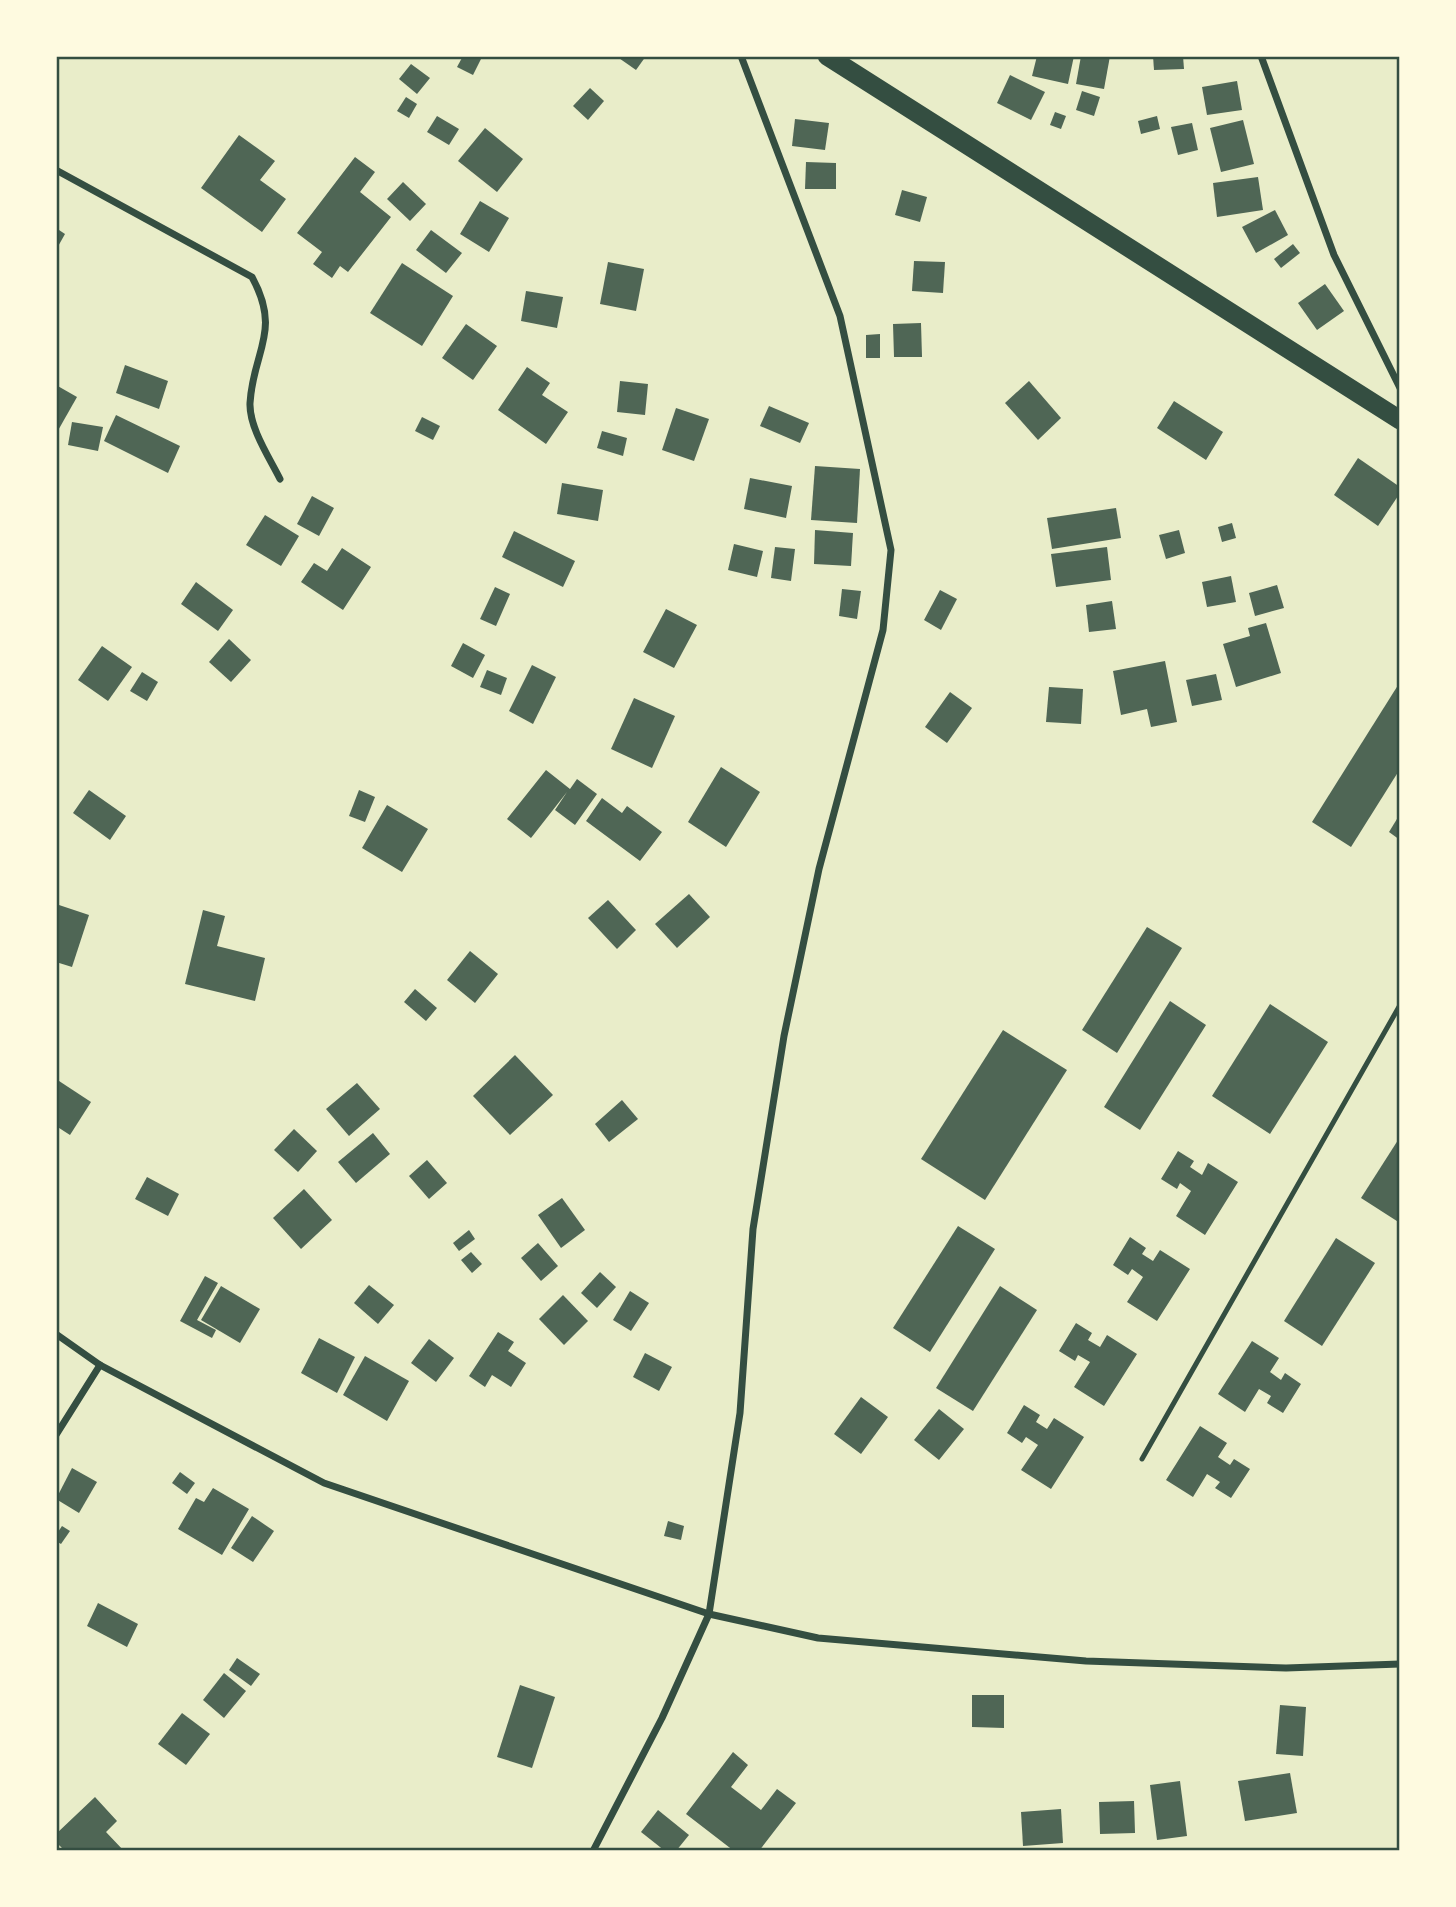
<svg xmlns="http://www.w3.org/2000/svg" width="1456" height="1907" font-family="'Nunito Sans',sans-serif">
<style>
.building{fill:#4f6655}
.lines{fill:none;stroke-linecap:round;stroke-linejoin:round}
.service{stroke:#344e41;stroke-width:5}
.minor{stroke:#344e41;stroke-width:7}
.trunk{stroke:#344e41;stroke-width:19}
.neatline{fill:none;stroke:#344e41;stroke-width:2.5}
</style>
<rect width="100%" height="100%" fill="#e9edc9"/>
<g class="building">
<polygon points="463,56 481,59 473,75 457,67"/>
<polygon points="616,56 646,56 636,70"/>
<polygon points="1037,56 1074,56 1068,84 1032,76"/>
<polygon points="1081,56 1110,56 1104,89 1076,84"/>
<polygon points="1153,56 1183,56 1184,69 1154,70"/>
<polygon points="411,64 430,78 417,94 399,79"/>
<polygon points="1010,75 1045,92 1031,120 997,103"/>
<polygon points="1237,81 1242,110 1207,115 1202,87"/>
<polygon points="590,88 604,101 588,120 573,106"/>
<polygon points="1082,91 1100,97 1094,116 1076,110"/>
<polygon points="406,97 417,104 409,118 397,111"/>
<polygon points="1055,112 1066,116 1061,129 1050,125"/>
<polygon points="437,116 459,129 449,145 427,132"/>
<polygon points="1157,116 1160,129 1141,134 1138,121"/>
<polygon points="795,119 829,123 825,150 792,146"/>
<polygon points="1243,120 1254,164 1221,172 1210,128"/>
<polygon points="1192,123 1198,150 1178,155 1171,127"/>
<polygon points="485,128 523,159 497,192 458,161"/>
<polygon points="239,135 275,161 260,180 286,199 262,232 201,188"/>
<polygon points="355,157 375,172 360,192 391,217 348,272 340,266 332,278 313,264 322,252 297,233"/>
<polygon points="806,162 836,163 836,189 805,189"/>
<polygon points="1258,177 1263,210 1217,217 1213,183"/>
<polygon points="403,182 426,204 410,221 387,199"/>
<polygon points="902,190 927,197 920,222 895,215"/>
<polygon points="480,201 509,218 489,252 460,234"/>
<polygon points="1275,210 1288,235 1256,253 1242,227"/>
<polygon points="56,228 65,234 56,250"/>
<polygon points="431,230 462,253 446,273 416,250"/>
<polygon points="1293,244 1300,253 1281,268 1274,259"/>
<polygon points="914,261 945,262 943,293 912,291"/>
<polygon points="608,262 644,269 636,311 600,304"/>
<polygon points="402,263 453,296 422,346 370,313"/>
<polygon points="1325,284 1344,311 1317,330 1298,303"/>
<polygon points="526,291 563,297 557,328 521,321"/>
<polygon points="921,323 922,357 894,357 893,324"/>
<polygon points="466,324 497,346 473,380 442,358"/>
<polygon points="880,334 880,358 866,358 866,335"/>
<polygon points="125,365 168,381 159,409 116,393"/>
<polygon points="527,367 550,383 542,395 568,412 546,444 498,410"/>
<polygon points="620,381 648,384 645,415 617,412"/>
<polygon points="1029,381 1061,418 1038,440 1005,403"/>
<polygon points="56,385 77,397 56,434"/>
<polygon points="1174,401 1223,432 1206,460 1157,428"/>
<polygon points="769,406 809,423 800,443 760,426"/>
<polygon points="676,408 709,419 694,461 662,450"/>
<polygon points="116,415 180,446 168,473 104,441"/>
<polygon points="422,417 440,426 433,440 415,431"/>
<polygon points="72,422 103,427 98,451 68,445"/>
<polygon points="602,431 627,438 623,456 597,448"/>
<polygon points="1358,458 1400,487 1400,493 1378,526 1334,495"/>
<polygon points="815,466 860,469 857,523 811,520"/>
<polygon points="750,478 792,486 786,518 744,509"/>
<polygon points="562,483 603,490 598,521 557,514"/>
<polygon points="312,496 334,508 319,536 297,524"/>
<polygon points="1116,508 1121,538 1052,549 1047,518"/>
<polygon points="265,515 299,536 281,566 246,545"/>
<polygon points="1232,523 1236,538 1222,542 1218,527"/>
<polygon points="815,530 853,533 851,566 814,564"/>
<polygon points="1179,530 1185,553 1166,559 1159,535"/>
<polygon points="514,531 575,561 563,587 502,557"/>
<polygon points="734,544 763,551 757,577 728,570"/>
<polygon points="775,547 795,549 791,581 771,578"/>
<polygon points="1107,547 1111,580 1056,587 1051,554"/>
<polygon points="342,548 371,567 343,610 301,582 314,563 327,571"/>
<polygon points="1231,576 1236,602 1207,607 1202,582"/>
<polygon points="196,582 233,610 218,631 181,604"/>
<polygon points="1277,585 1284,608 1255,616 1249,593"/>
<polygon points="495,587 510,594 496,626 480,619"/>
<polygon points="842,589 861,591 857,619 839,616"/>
<polygon points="940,590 957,599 941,630 924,620"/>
<polygon points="1112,601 1116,629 1089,632 1086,605"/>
<polygon points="666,609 697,625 674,668 643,652"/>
<polygon points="1266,623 1281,673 1236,687 1223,644 1250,636 1248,628"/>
<polygon points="229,639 251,660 231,682 209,662"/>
<polygon points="463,643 485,655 473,678 451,666"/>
<polygon points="102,646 132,667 108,701 78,680"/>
<polygon points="1165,661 1177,722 1151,727 1147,709 1121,715 1113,671"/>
<polygon points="532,665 556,677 533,724 509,711"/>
<polygon points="487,670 507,678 501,695 480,687"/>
<polygon points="142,672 158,682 147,701 130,691"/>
<polygon points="1216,674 1222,700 1192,706 1186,680"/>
<polygon points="1400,682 1400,769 1351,847 1312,822"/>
<polygon points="1049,687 1083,689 1081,724 1046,722"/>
<polygon points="950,692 972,708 947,743 925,727"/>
<polygon points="634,698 675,716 652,768 611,749"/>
<polygon points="721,767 760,792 726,847 688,822"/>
<polygon points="546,770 570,789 577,779 597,794 575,825 555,810 567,792 531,838 507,819"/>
<polygon points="89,790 126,816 110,840 73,813"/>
<polygon points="359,790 375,797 365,822 349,816"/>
<polygon points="602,798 622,813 627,806 662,832 640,861 586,821"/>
<polygon points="387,805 428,829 402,872 362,848"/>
<polygon points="1400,814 1400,840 1389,832"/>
<polygon points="689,894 710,917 677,948 655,924"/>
<polygon points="608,900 636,930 617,949 588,918"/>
<polygon points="56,904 89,915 72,967 56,962"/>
<polygon points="203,910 225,916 217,946 265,958 255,1001 185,984"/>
<polygon points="1147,927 1182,948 1117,1053 1082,1030"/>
<polygon points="470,951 498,974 475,1003 447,980"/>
<polygon points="415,989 437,1008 426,1021 404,1002"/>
<polygon points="1170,1001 1206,1025 1140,1130 1104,1107"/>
<polygon points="1270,1004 1328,1042 1270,1134 1212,1096"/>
<polygon points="1003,1030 1067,1070 985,1200 921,1159"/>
<polygon points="515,1055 553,1095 510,1135 473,1096"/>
<polygon points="56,1079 91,1102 70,1135 56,1126"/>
<polygon points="357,1083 380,1109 349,1136 326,1109"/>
<polygon points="622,1100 638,1119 609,1142 595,1124"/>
<polygon points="294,1129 317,1151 298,1172 274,1150"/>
<polygon points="373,1133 390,1154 356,1183 338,1162"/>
<polygon points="1400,1137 1400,1223 1361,1198"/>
<polygon points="1178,1151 1194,1161 1190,1167 1202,1175 1208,1163 1238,1182 1205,1235 1176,1216 1191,1191 1180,1183 1177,1189 1161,1179"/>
<polygon points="427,1160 447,1183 429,1199 409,1176"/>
<polygon points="147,1177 179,1194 168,1216 135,1199"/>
<polygon points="304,1189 332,1220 301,1249 273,1218"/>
<polygon points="562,1198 585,1230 561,1248 538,1215"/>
<polygon points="958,1226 995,1249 930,1352 893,1328"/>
<polygon points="469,1230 475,1239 459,1251 453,1243"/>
<polygon points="1130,1237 1146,1248 1142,1254 1153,1261 1160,1250 1190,1269 1157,1321 1127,1302 1143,1277 1132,1269 1128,1275 1113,1265"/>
<polygon points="1336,1238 1375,1263 1322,1346 1284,1321"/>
<polygon points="538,1243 558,1266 541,1281 521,1258"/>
<polygon points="471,1252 482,1264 472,1273 461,1260"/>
<polygon points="600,1272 616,1287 597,1308 581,1293"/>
<polygon points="205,1276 218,1283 197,1320 216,1330 212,1338 180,1321"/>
<polygon points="369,1285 394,1305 378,1324 354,1303"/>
<polygon points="221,1286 260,1309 240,1343 201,1320"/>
<polygon points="1000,1286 1037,1310 973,1411 936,1388"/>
<polygon points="630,1291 649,1303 631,1331 613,1320"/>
<polygon points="563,1295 588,1321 564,1345 539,1319"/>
<polygon points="1076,1323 1092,1333 1088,1340 1100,1347 1107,1335 1137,1354 1104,1406 1074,1387 1090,1362 1078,1355 1075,1361 1059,1351"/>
<polygon points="498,1332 514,1342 508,1351 526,1363 511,1387 492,1375 485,1387 469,1376"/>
<polygon points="319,1338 355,1357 337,1393 301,1373"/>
<polygon points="429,1339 454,1358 436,1382 411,1363"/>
<polygon points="1252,1341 1279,1358 1270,1372 1281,1380 1285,1373 1301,1384 1283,1413 1267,1403 1271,1396 1259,1389 1245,1412 1218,1394"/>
<polygon points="645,1353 672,1367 659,1391 633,1377"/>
<polygon points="365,1356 409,1381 387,1421 343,1395"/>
<polygon points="861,1397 888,1417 861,1454 834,1434"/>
<polygon points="1024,1405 1040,1415 1036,1422 1047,1429 1054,1418 1084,1437 1051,1489 1021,1470 1038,1445 1026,1437 1022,1443 1007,1433"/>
<polygon points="939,1409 964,1429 939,1460 914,1440"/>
<polygon points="1200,1426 1227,1443 1218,1457 1230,1465 1234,1459 1250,1469 1231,1498 1215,1488 1220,1482 1207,1474 1193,1497 1166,1480"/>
<polygon points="72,1468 97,1482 79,1513 56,1499"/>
<polygon points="180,1472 195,1483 187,1494 172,1483"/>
<polygon points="213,1488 249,1509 222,1555 178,1529 196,1498 204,1502"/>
<polygon points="252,1516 274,1531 253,1562 231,1548"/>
<polygon points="668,1521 684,1526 681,1540 664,1536"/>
<polygon points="62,1526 70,1531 61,1544 56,1541 56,1535"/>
<polygon points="98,1603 138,1624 127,1647 87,1626"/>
<polygon points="237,1658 260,1674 251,1686 229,1670"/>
<polygon points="224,1673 246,1691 224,1718 203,1700"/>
<polygon points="520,1685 555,1697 532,1768 497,1757"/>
<polygon points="972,1695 1004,1695 1004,1728 972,1727"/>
<polygon points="1280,1705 1306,1707 1303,1756 1276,1754"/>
<polygon points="182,1713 210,1734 186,1765 158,1744"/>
<polygon points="733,1752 748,1765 731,1787 761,1810 777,1789 796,1803 759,1851 734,1851 686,1814"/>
<polygon points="1290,1773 1297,1813 1245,1821 1238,1781"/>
<polygon points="1180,1781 1187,1836 1157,1840 1150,1785"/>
<polygon points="95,1797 117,1821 106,1832 124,1851 65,1851 56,1842 56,1834"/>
<polygon points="1134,1801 1135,1833 1100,1834 1099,1802"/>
<polygon points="1061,1809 1063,1843 1023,1846 1021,1812"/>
<polygon points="658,1810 689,1835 676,1851 665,1851 641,1832"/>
</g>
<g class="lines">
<polyline class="service" points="1142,1459 1400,1005"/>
<g class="minor">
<polyline points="1261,56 1334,255 1400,388"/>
<path d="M 56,170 L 252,277 C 282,332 253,351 250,403 C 249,427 269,457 280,479"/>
<polyline points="56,1334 100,1365 324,1483 709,1614 818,1638 1086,1661 1286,1668 1400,1664"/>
<polyline points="56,1435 100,1365"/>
<polyline points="593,1851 662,1718 709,1614 740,1413 753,1229 784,1036 819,869 883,630 891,550 840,316 741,56"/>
</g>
<polyline class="trunk" points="827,56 1400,420"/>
</g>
<rect width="1456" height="1907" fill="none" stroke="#fefae0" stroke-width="116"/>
<rect x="58" y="58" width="1340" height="1791" class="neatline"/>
</svg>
